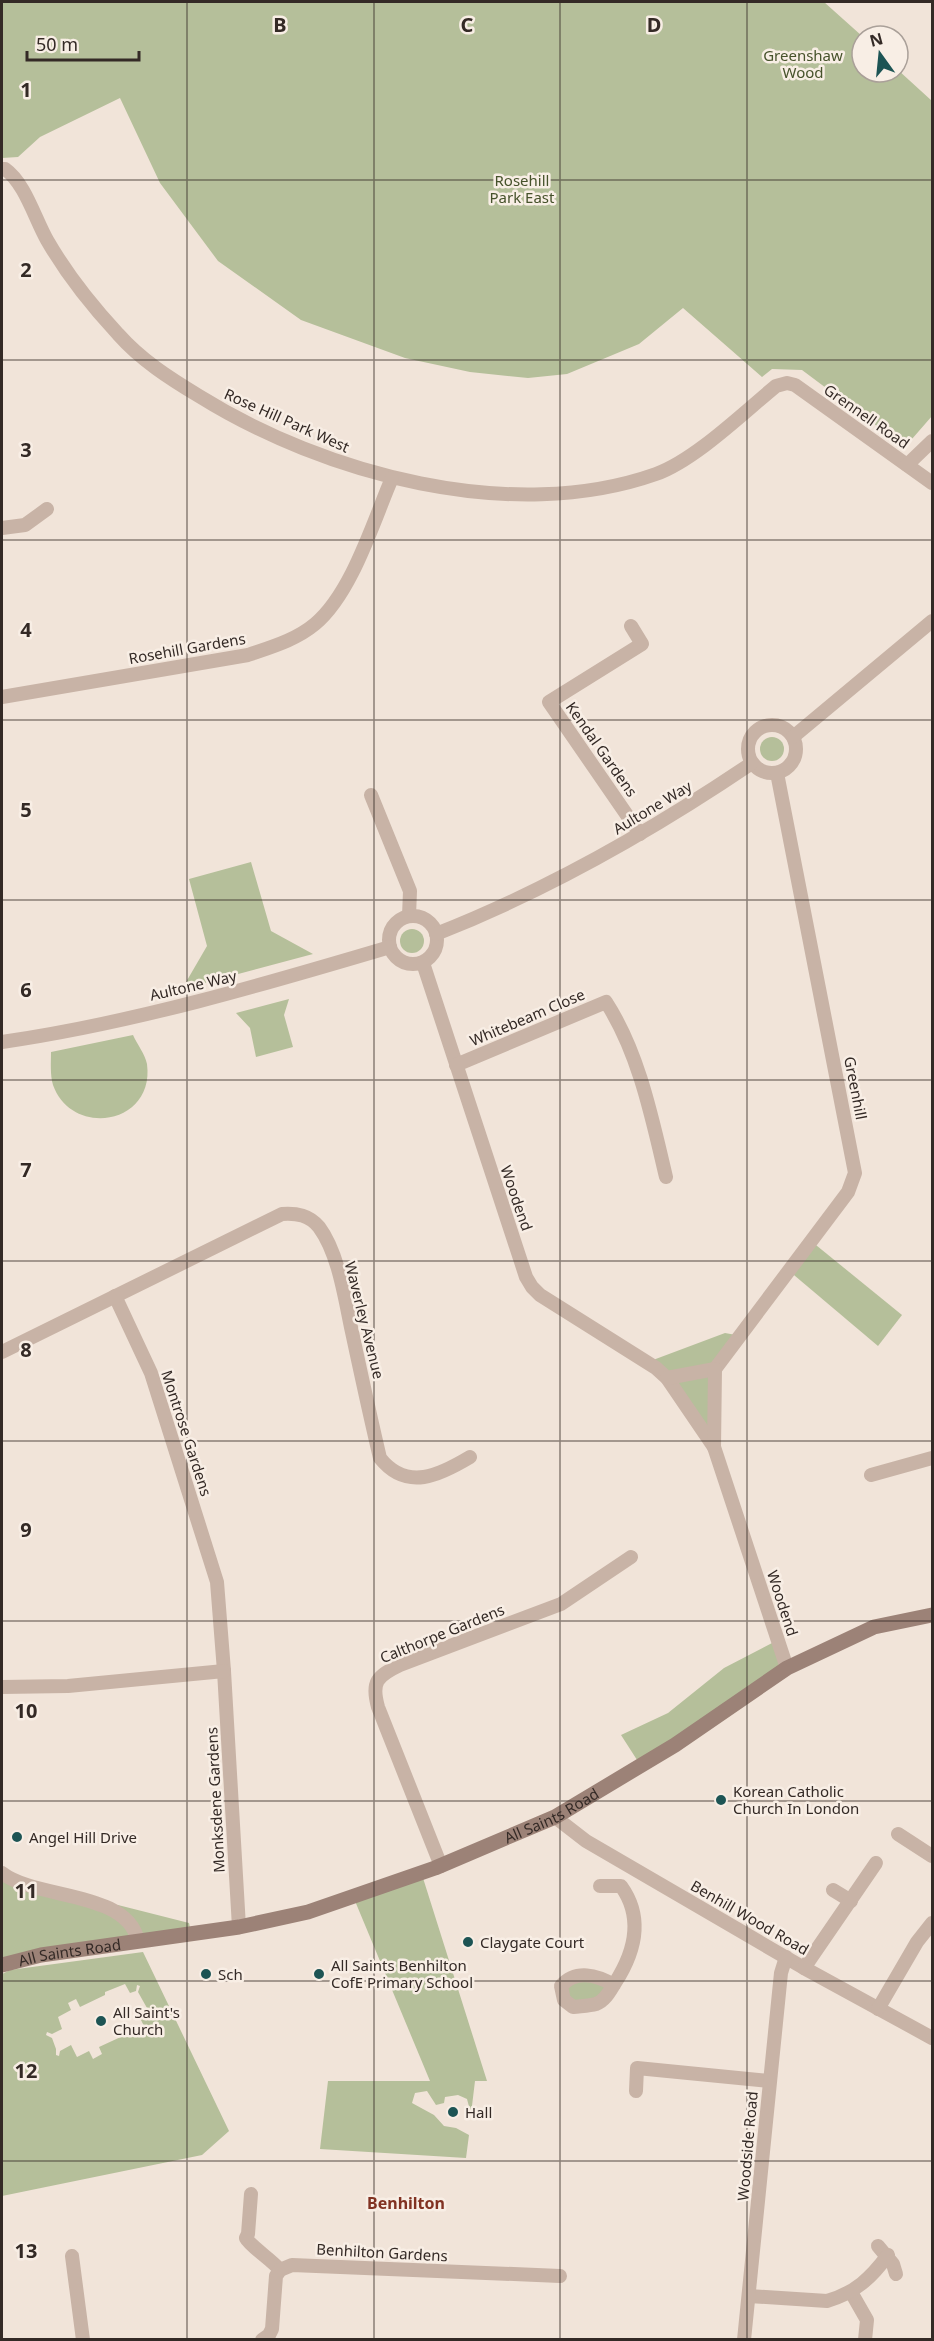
<svg xmlns="http://www.w3.org/2000/svg" width="934" height="2341" font-family="'Noto Sans',sans-serif">
<style>
.green{fill:#b5bf9a;fill-rule:evenodd}
.lines{fill:none;stroke-linecap:round;stroke-linejoin:round}
.street{stroke:#c8b3a6;stroke-width:14}
.secondary{stroke:#9c8277;stroke-width:15}
.grid{fill:none;stroke:#342a26;stroke-width:1.5;stroke-opacity:0.55}
.poi-dot{fill:#1d5454;stroke:#f8eee5;stroke-width:2}
.labels{text-anchor:middle;dominant-baseline:central;stroke-width:5;stroke-linejoin:round;paint-order:stroke}
.park-label{font-size:15px;fill:#46522b;stroke:#f8eee5}
.street-label{font-size:15px;fill:#342a26;stroke:#f8eee5}
.poi-label{font-size:15px;fill:#342a26;stroke:#f8eee5;text-anchor:start}
.neighbourhood-label{font-size:16px;font-weight:bold;fill:#813222;stroke:#f8eee5}
.grid-label{font-size:20px;text-anchor:middle;font-weight:bold;fill:#342a26;stroke:#f8eee5;stroke-width:5;stroke-linejoin:round;paint-order:stroke}
</style>
<rect width="100%" height="100%" fill="#f1e4d9"/>
<g class="green">
<polygon points="2,2 824,2 862,36 862,72 898,72 898,70 932,101 932,416 905,447 802,370 772,369 762,377 683,308 639,344 567,374 528,378 470,372 405,358 301,320 218,261 160,183 120,98 40,137 18,157 2,158"/>
<circle cx="772" cy="749" r="12"/>
<polygon points="251,862 271,931 313,954 182,989 207,946 189,879"/>
<circle cx="412" cy="941" r="12"/>
<polygon points="289,999 284,1015 293,1047 256,1057 250,1028 236,1013"/>
<path d="M 133,1035 C 137,1044 145,1054 147,1064 C 155,1125 72,1138 53,1085 C 50,1075 51,1062 51,1052 Z"/>
<polygon points="811,1241 902,1315 878,1346 788,1270"/>
<polygon points="725,1333 736,1335 712,1366 711,1437 653,1360"/>
<polygon points="774,1642 783,1667 639,1763 621,1735 668,1713 724,1668"/>
<polygon points="2,1877 113,1912 118,1905 189,1923 191,1932 2,1962"/>
<polygon points="423,1878 487,2081 475,2081 471,2114 467,2099 458,2095 445,2097 444,2103 436,2105 427,2091 415,2093 412,2103 434,2115 444,2126 456,2128 469,2135 466,2158 320,2149 328,2081 430,2081 355,1901"/>
<path d="M 143,1952 L 229,2131 L 202,2155 L 2,2196 L 2,1974 L 10,1970 ZM 125,1984 L 130,1993 L 136,1991 L 137,1985 L 140,1986 L 138,1992 L 147,2008 L 152,2010 L 151,2012 L 147,2010 L 138,2014 L 144,2026 L 149,2027 L 148,2030 L 144,2029 L 126,2037 L 125,2035 L 99,2047 L 102,2054 L 93,2059 L 89,2051 L 77,2057 L 71,2045 L 60,2051 L 59,2056 L 56,2055 L 56,2049 L 52,2038 L 46,2035 L 47,2032 L 52,2034 L 62,2029 L 58,2017 L 71,2010 L 68,2003 L 76,1999 L 80,2007 L 105,1995 L 105,1992 Z"/>
<polygon points="589,1978 608,1988 595,2000 574,2003 565,1988 570,1983"/>
</g>
<g class="lines">
<g class="street">
<path d="M 2,169 L 5,169 C 25,183 35,219 47,240 C 66,273 92,306 118,334 C 141,360 169,378 199,396 C 324,474 512,525 656,474 C 695,460 743,413 776,386 L 787,383 L 795,385 L 932,483"/>
<polyline points="907,465 932,441"/>
<polyline points="2,528 25,525 47,509"/>
<polyline points="631,626 642,644 549,702 640,834"/>
<path d="M 2,697 L 248,655 C 271,647 296,640 315,624 C 352,593 373,522 392,478"/>
<circle cx="772" cy="749" r="24"/>
<polyline points="793,737 932,621"/>
<polyline points="371,795 410,891 409,916"/>
<circle cx="413" cy="940" r="24"/>
<path d="M 436,934 C 548,890 653,830 752,763"/>
<polyline points="423,963 526,1277 532,1287 540,1295 656,1368 667,1378 714,1447 787,1668"/>
<path d="M 2,1042 C 133,1023 262,985 390,947"/>
<path d="M 456,1065 L 606,1002 C 639,1053 652,1118 666,1177"/>
<polyline points="115,1296 151,1373 217,1582 224,1671 239,1927"/>
<path d="M 2,1352 L 282,1214 C 297,1213 309,1215 319,1227 C 339,1254 345,1300 352,1332 C 361,1374 370,1416 380,1458 C 407,1492 440,1475 470,1457"/>
<polyline points="715,1369 848,1192 855,1173 777,773"/>
<polyline points="667,1378 715,1369"/>
<polyline points="714,1447 715,1369"/>
<polyline points="871,1475 932,1458"/>
<polyline points="2,1687 68,1686 224,1671"/>
<polyline points="555,1817 586,1841 804,1968 932,2038"/>
<polyline points="898,1834 932,1856"/>
<path d="M 441,1866 L 378,1707 C 371,1682 377,1676 400,1665 L 561,1604 L 631,1557"/>
<path d="M 2,1873 C 37,1900 127,1890 138,1941"/>
<path d="M 600,1886 L 621,1886 C 644,1918 635,1952 615,1983 C 610,1991 605,2001 596,2004 C 589,2006 580,2006 573,2007 L 564,2000 L 561,1986 C 576,1969 597,1975 614,1985"/>
<polyline points="833,1890 851,1901"/>
<polyline points="804,1968 876,1863"/>
<polyline points="878,2009 917,1942 932,1923"/>
<polyline points="636,2091 637,2068 769,2081"/>
<path d="M 251,2194 L 248,2234 L 246,2238 C 250,2246 272,2260 280,2270"/>
<polyline points="878,2246 893,2264 896,2274"/>
<polyline points="72,2256 83,2340"/>
<polyline points="851,2292 867,2320 865,2340"/>
<path d="M 749,2296 L 827,2301 C 855,2293 871,2278 888,2255"/>
<polyline points="262,2340 269,2335 272,2329 276,2276 280,2270 292,2265 560,2276"/>
<polyline points="744,2340 781,1973 786,1957"/>
</g>
<path class="secondary" id="s1" d="M 2,1965 L 41,1955 L 239,1927 L 308,1912 L 435,1868 L 555,1817 L 675,1745 L 787,1668 L 874,1627 L 932,1615"/>
</g>
<path class="grid" d="M 187,2 L 187,2340M 374,2 L 374,2340M 560,2 L 560,2340M 747,2 L 747,2340M 2,180 L 932,180M 2,360 L 932,360M 2,540 L 932,540M 2,720 L 932,720M 2,900 L 932,900M 2,1080 L 932,1080M 2,1261 L 932,1261M 2,1441 L 932,1441M 2,1621 L 932,1621M 2,1801 L 932,1801M 2,1981 L 932,1981M 2,2161 L 932,2161"/>
<g class="poi-dot">
<circle cx="721" cy="1800" r="6"/>
<circle cx="17" cy="1837" r="6"/>
<circle cx="468" cy="1942" r="6"/>
<circle cx="206" cy="1974" r="6"/>
<circle cx="319" cy="1974" r="6"/>
<circle cx="101" cy="2021" r="6"/>
<circle cx="453" cy="2112" r="6"/>
</g>
<g class="labels">
<g class="park-label">
<text x="803" y="55">Greenshaw<tspan x="803" dy="17">Wood</tspan></text>
<text x="522" y="180">Rosehill<tspan x="522" dy="17">Park East</tspan></text>
</g>
<g class="street-label">
<text transform="translate(867 416) rotate(35)">Grennell Road</text>
<text transform="translate(287 420) rotate(24)">Rose Hill Park West</text>
<text transform="translate(187 648) rotate(-10)">Rosehill Gardens</text>
<text transform="translate(602 749) rotate(55)">Kendal Gardens</text>
<text transform="translate(652 807) rotate(-31)">Aultone Way</text>
<text transform="translate(193 985) rotate(-13)">Aultone Way</text>
<text transform="translate(527 1017) rotate(-23)">Whitebeam Close</text>
<text transform="translate(856 1088) rotate(79)">Greenhill</text>
<text transform="translate(517 1198) rotate(71)">Woodend</text>
<text transform="translate(365 1320) rotate(76)">Waverley Avenue</text>
<text transform="translate(187 1433) rotate(72)">Montrose Gardens</text>
<text transform="translate(783 1603) rotate(72)">Woodend</text>
<text transform="translate(442 1633) rotate(-22)">Calthorpe Gardens</text>
<text transform="translate(215 1800) rotate(-93)">Monksdene Gardens</text>
<text stroke="none"><textPath href="#s1" startOffset="573">All Saints Road</textPath></text>
<text transform="translate(750 1917) rotate(30)">Benhill Wood Road</text>
<text stroke="none"><textPath href="#s1" startOffset="69">All Saints Road</textPath></text>
<text transform="translate(747 2146) rotate(-85)">Woodside Road</text>
<text transform="translate(382 2252) rotate(3)">Benhilton Gardens</text>
</g>
<g class="poi-label">
<text x="733" y="1791">Korean Catholic<tspan x="733" dy="17">Church In London</tspan></text>
<text x="29" y="1837">Angel Hill Drive</text>
<text x="480" y="1942">Claygate Court</text>
<text x="331" y="1965">All Saints Benhilton<tspan x="331" dy="17">CofE Primary School</tspan></text>
<text x="218" y="1974">Sch</text>
<text x="113" y="2012">All Saint's<tspan x="113" dy="17">Church</tspan></text>
<text x="465" y="2112">Hall</text>
</g>
<g class="neighbourhood-label">
<text x="406" y="2203">Benhilton</text>
</g>
</g>
<g class="grid-label">
<text x="280" y="32">B</text>
<text x="467" y="32">C</text>
<text x="654" y="32">D</text>
<text x="26" y="97">1</text>
<text x="26" y="277">2</text>
<text x="26" y="457">3</text>
<text x="26" y="637">4</text>
<text x="26" y="817">5</text>
<text x="26" y="997">6</text>
<text x="26" y="1177">7</text>
<text x="26" y="1357">8</text>
<text x="26" y="1537">9</text>
<text x="26" y="1718">10</text>
<text x="26" y="1898">11</text>
<text x="26" y="2078">12</text>
<text x="26" y="2258">13</text>
</g>
<rect width="934" height="2341" fill="none" stroke="#342a26" stroke-width="6"/>
<g transform="translate(880 54) rotate(345)"><circle r="28" fill="#f8eee5" stroke="#aaa099" stroke-width="1.5"/>
<path d="M0-4.5L10 22L0 15L-10 22Z" fill="#1d5454"/>
<text y="-9" font-size="16" font-weight="bold" text-anchor="middle" fill="#342a26">N</text>
</g>
<path d="M27 51v9h112v-9" fill="none" stroke="#342a26" stroke-width="3"/>
<text x="36" y="51" font-size="18" fill="#342a26" stroke="#f8eee5" stroke-width="4.5" paint-order="stroke">50 m</text>
</svg>
